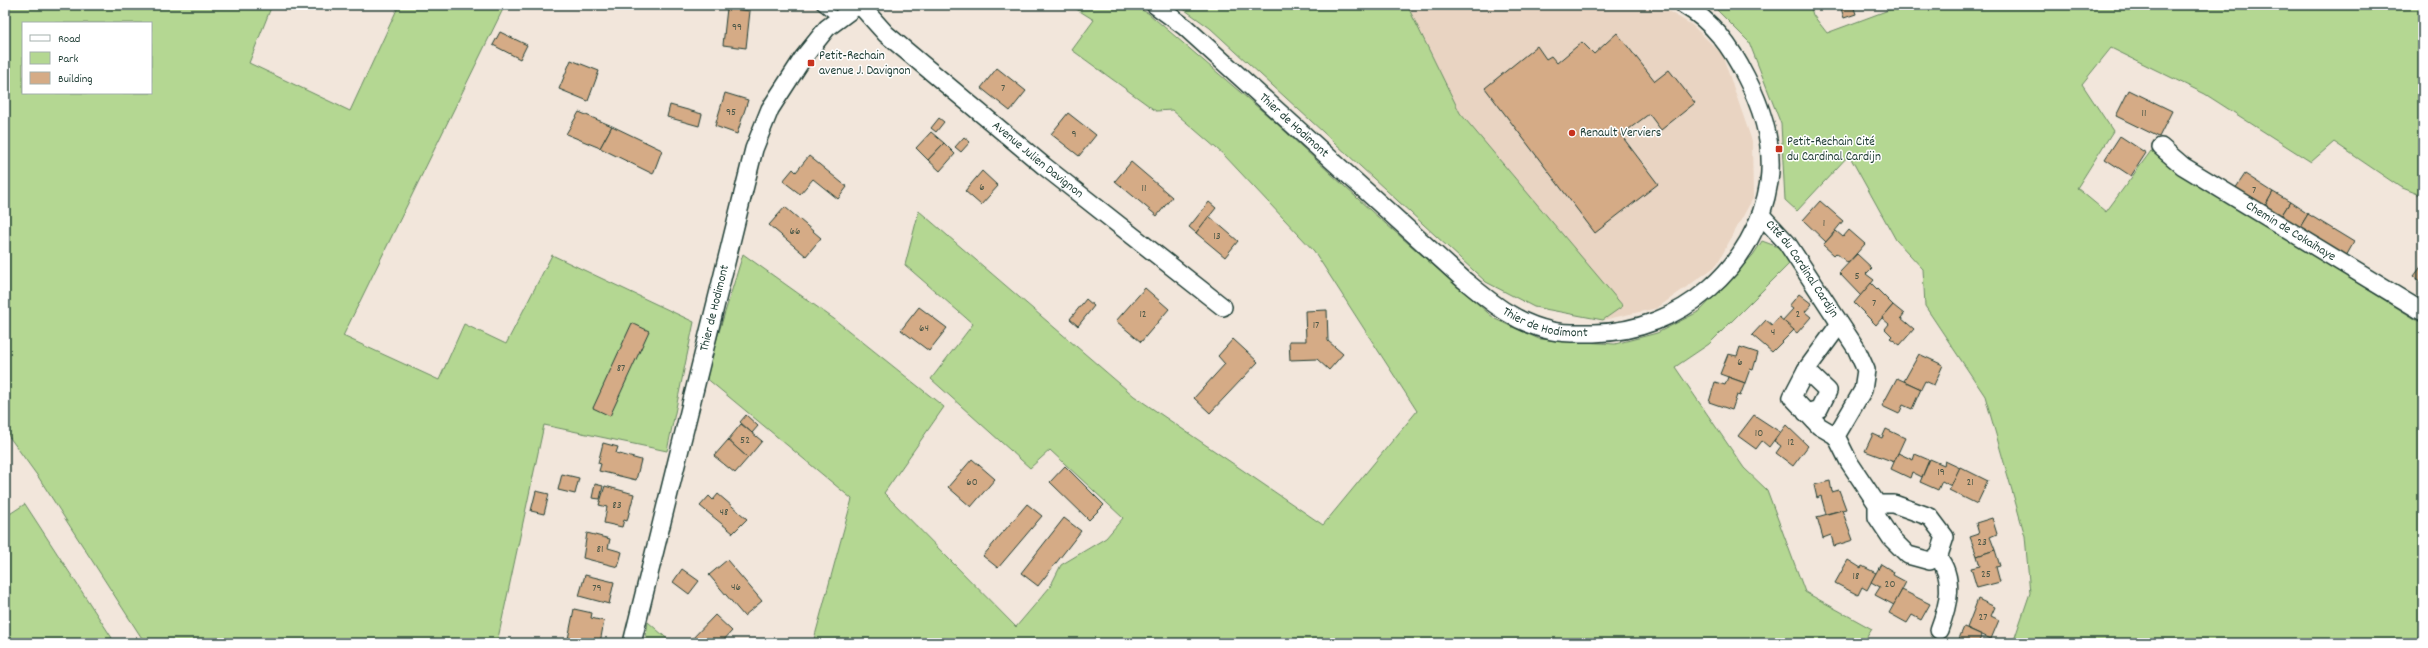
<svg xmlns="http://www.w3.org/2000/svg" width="2428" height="648" font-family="Dekko,sans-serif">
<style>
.built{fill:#e9d4c2}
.green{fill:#b4d792;stroke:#6a8a63;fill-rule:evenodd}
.building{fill:#d5ab86;stroke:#1f3d34}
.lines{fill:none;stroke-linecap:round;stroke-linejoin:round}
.service-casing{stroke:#1f3d34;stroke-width:11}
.minor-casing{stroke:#1f3d34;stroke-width:20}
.service{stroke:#fff;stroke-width:8}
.minor{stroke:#fff;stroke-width:17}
.poi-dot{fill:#c8321e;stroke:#fff;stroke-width:1.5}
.labels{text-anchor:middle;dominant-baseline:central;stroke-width:3;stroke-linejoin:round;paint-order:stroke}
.number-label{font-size:11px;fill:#4c5848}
.poi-label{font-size:13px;fill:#1f3d34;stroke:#fff;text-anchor:start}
.street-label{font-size:13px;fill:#1f3d34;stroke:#fff}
</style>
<rect width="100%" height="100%" fill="#f2e6db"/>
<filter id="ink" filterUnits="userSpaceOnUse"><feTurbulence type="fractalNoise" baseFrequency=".025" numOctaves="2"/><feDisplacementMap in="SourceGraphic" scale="8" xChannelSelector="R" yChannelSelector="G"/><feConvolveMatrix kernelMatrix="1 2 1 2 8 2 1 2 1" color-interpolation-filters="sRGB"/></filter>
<g filter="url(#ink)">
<polygon class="built" points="1407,5 1658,5 1692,25 1722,54 1752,141 1753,198 1716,266 1657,308 1603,320 1622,306 1460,113"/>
<g class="green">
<path d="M 5,5 L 272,5 L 249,63 L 350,111 L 399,5 L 505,5 L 343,336 L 439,380 L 464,324 L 506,344 L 552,255 L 694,322 L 667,451 L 544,425 L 497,643 L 145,643 L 39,478 L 5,431 ZM 23,23 L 151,23 L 151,93 L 23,93 Z"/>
<polygon points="1070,5 1130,5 1148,13 1275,122 1370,210 1495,319 1539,339 1615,344 1657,333 1700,311 1753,255 1762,241 1781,248 1792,261 1709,344 1675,367 1744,468 1767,490 1805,592 1872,629 1863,643 813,643 852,499 705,377 743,254 834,319 944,407 884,493 1016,627 1050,587 1061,565 1106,538 1123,518 1050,450 1030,468 931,379 973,324 905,265 919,211 1134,396 1323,525 1417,411 1314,251 1224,155 1172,110 1156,111 1072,50 1094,20"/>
<polygon points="1178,5 1407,5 1460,113 1623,306 1603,320 1534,307 1486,282 1210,28"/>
<polygon points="1712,5 1810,5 1813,15 1827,33 1902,5 2423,5 2423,196 2400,187 2334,142 2311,162 2205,94 2111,48 2082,84 2113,131 2077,188 2106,212 2151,151 2250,216 2423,324 2423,643 2013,643 2030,593 2025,536 1985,396 1925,306 1923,269 1896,240 1849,155 1797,211 1785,200 1781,124 1749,42"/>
<polygon points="25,504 112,638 105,643 5,643 5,517"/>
<polygon points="648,622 672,643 645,643"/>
</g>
<g class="building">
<polygon points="1840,5 1853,5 1856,14 1844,18"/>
<polygon points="727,8 750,11 746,48 723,45"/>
<polygon points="500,32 527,45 520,59 493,45"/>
<polygon points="1617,33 1655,81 1669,70 1695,103 1661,130 1649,114 1621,135 1658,184 1595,233 1485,88 1537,46 1546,59 1551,56 1557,63 1582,42 1594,54"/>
<polygon points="571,60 599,71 588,101 559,89"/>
<polygon points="997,68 1026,91 1010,111 981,88"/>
<polygon points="2129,90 2172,111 2159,137 2116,116"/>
<polygon points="725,93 748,100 737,134 715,126"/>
<polygon points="670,105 702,114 699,126 667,117"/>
<polygon points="579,112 612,126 600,148 566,134"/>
<polygon points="1068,113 1096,135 1079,156 1051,134"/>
<polygon points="939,118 944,122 936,132 931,128"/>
<polygon points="612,126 662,150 653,174 600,148"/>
<polygon points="931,132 944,143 928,160 916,148"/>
<polygon points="2120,136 2146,153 2131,176 2105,159"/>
<polygon points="964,137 970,142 961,152 955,147"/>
<polygon points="944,143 955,154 940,171 928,160"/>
<polygon points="809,156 847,187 838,199 813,179 800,194 783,181 793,169 796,172"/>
<polygon points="1131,162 1172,197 1157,216 1115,181"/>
<polygon points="982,171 998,186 981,205 965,191"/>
<polygon points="2245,174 2273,192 2264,208 2235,189"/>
<polygon points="2273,192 2290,202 2280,218 2264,208"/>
<polygon points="1820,201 1843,221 1826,242 1803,220"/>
<polygon points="1209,202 1216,208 1196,233 1189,227"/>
<polygon points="2290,202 2308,214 2299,229 2280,218"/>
<polygon points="785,207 821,238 806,256 769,225"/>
<polygon points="2308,214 2354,242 2345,258 2299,229"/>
<polygon points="1209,216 1238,241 1225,257 1196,233"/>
<polygon points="1849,230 1865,244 1848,263 1836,253 1834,255 1823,245 1836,231 1843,237"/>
<polygon points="1857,254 1872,268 1866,274 1874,280 1861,296 1839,273"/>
<polygon points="2423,264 2423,283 2414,276"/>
<polygon points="1871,283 1893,305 1876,325 1854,303"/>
<polygon points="1145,288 1169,309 1141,342 1116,321"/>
<polygon points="1799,294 1812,304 1805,312 1811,317 1797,333 1782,321 1793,309 1789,306"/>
<polygon points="1086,299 1094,306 1078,326 1070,319"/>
<polygon points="1893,305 1904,314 1901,318 1914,329 1900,345 1890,338 1892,336 1885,329 1889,324 1882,318"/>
<polygon points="919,307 947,328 929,351 901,330"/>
<polygon points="1327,310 1328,341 1343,354 1329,370 1317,359 1290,360 1289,341 1306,341 1305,311"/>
<polygon points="1779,317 1794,330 1772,352 1752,335 1766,320 1772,325"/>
<polygon points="632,323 649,331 610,416 593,408"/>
<polygon points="1233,339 1258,362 1210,413 1194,398 1225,364 1218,356"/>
<polygon points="1740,347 1758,353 1753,370 1750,369 1745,383 1720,374 1728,354 1737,356"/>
<polygon points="1919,354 1943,365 1934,385 1925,381 1921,389 1904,381"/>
<polygon points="1728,377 1745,383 1740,396 1737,395 1732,410 1709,402 1715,382 1725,385"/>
<polygon points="1897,378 1921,389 1912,409 1903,405 1899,414 1882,406"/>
<polygon points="746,415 758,426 752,433 740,422"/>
<polygon points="1754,415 1780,432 1769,447 1762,441 1756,449 1738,436"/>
<polygon points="741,424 762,441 748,458 728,440"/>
<polygon points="1786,425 1808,446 1793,466 1776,453 1781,446 1774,441"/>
<polygon points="1886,429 1905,438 1894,462 1865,451 1873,434 1882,438"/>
<polygon points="728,440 748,458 735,473 714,456"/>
<polygon points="603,443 618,447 616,453 641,460 636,480 599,471 601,464 598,463"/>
<polygon points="1898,453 1913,460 1915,454 1929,460 1922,477 1912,472 1910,478 1891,469"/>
<polygon points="972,459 995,479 971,507 948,487"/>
<polygon points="1930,459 1944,465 1945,461 1960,468 1951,486 1942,481 1938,490 1920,482"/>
<polygon points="1065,466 1104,505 1089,520 1050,482"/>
<polygon points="1960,467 1988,481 1977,504 1949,490"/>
<polygon points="562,474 579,478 575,494 558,490"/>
<polygon points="1830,481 1832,492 1839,490 1846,509 1826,514 1821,496 1817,498 1814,485"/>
<polygon points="595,484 603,486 600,499 592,498"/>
<polygon points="605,486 634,494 627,521 624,520 622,527 604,523 607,507 599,505"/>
<polygon points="536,491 549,494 544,514 531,511"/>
<polygon points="718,494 747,519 733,533 700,506 709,496 713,500"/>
<polygon points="1027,504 1042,516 998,568 983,556"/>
<polygon points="1842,510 1853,540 1834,546 1831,535 1823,538 1817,517"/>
<polygon points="1064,518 1081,531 1038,586 1021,573"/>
<polygon points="1992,518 1997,534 1990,537 1995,550 1977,556 1970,537 1979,534 1976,523"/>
<polygon points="587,533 610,539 608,548 622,552 618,567 583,558"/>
<polygon points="1995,550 2000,566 1996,567 2000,582 1977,588 1971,568 1980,566 1977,556"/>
<polygon points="727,560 762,601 744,616 709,575"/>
<polygon points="1848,560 1861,568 1862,566 1876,573 1867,590 1862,587 1858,595 1835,583"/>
<polygon points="1881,564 1894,572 1893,575 1906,582 1894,605 1875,595 1880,587 1871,582"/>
<polygon points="682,569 699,581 689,594 673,582"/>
<polygon points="585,575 614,582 609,604 579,596"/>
<polygon points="1902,590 1930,604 1921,620 1912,615 1907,623 1889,613"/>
<polygon points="1978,599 1995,607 1991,616 1999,620 1991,639 1967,628"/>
<polygon points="574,609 592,613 591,618 604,621 600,643 568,639"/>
<polygon points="715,615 732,631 721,643 692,643 690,641"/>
<polygon points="1964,627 1982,635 1978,643 1961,643 1958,641"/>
</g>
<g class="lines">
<defs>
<polyline id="service" points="821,5 839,19"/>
<g id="minor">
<path id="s1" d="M 860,5 L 886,34 L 1044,166 L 1223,307"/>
<path id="s2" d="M 1155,5 L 1185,27 L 1464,280 C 1492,303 1515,323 1552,331 C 1565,334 1581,333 1594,333 C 1680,332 1756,267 1769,182 C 1774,146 1762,108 1746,77 C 1731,47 1713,22 1684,5"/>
<path id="s3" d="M 2161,147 L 2183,166 L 2423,312"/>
<path id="s4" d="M 1761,215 L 1787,243 L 1856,348 L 1866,370 L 1863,390 L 1836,436 L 1849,462 L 1877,504 L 1877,517 L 1891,538 L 1908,555 L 1930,561 L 1939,555 L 1945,537 L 1930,517 L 1894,504 L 1877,504"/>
<polyline points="1806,413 1819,409 1828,391 1806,370"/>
<polyline points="1836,436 1819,426 1792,397 1806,370 1839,325"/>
<path d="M 1937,556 C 1956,578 1948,606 1939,630"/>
<path id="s5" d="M 632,643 L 754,149 L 770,109 L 803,58 L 827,28 L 858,5"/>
</g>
</defs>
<use href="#service" class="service-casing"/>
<use href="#minor" class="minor-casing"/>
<use href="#service" class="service"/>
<use href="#minor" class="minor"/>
</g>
</g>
<g class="poi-dot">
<rect x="807" y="59" width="8" height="8" rx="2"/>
<circle cx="1572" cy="133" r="4"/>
<rect x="1775" y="145" width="8" height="8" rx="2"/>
</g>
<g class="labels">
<g class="number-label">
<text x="737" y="28">99</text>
<text x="1003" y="89">7</text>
<text x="731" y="113">95</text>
<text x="2144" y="114">11</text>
<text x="1074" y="135">9</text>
<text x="982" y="188">6</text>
<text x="1144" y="189">11</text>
<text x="2254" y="191">7</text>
<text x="1824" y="224">1</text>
<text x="795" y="232">66</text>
<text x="1217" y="237">13</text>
<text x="1857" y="277">5</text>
<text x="1874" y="304">7</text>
<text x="1143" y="315">12</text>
<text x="1798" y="315">2</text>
<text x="1316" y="326">17</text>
<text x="924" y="329">64</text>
<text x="1773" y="333">4</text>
<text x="1740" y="363">6</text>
<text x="621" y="369">87</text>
<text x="1759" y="434">10</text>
<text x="745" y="441">52</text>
<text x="1791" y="443">12</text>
<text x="1941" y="473">19</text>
<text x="972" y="483">60</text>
<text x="1970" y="483">21</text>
<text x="617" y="506">83</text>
<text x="724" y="513">48</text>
<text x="1982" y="543">23</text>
<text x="600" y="550">81</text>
<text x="1986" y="575">25</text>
<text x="1856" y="577">18</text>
<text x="1890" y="585">20</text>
<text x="736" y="588">46</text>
<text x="597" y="589">79</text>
<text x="1983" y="618">27</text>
</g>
<g class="poi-label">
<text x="819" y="56">Petit-Rechain<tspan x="819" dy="15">avenue J. Davignon</tspan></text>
<text x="1580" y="133">Renault Verviers</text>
<text x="1787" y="142">Petit-Rechain Cité<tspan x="1787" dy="15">du Cardinal Cardijn</tspan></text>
</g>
<g class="street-label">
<text stroke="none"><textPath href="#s2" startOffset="184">Thier de Hodimont</textPath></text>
<text stroke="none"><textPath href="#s1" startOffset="236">Avenue Julien Davignon</textPath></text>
<text stroke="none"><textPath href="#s3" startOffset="155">Chemin de Cokaihaye</textPath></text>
<text stroke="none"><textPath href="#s4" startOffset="68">Cité du Cardinal Cardijn</textPath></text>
<text stroke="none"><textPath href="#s5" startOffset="345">Thier de Hodimont</textPath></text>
<text stroke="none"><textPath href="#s2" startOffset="508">Thier de Hodimont</textPath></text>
</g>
</g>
<rect width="2428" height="648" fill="none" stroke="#fff" stroke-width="20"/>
<rect x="10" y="10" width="2408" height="628" fill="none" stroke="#1f3d34" stroke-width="1.5" filter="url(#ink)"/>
<rect x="22" y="22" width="130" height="72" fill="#ffffff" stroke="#a5b1ae"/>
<rect x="30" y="35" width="20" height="6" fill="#ffffff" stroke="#a5b1ae"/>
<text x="58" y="42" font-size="12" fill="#1f3d34">Road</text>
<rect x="30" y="52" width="20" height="12" fill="#b4d792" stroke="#a5b1ae"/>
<text x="58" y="62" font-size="12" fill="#1f3d34">Park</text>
<rect x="30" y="72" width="20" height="12" fill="#d5ab86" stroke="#a5b1ae"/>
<text x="58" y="82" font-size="12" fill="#1f3d34">Building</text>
</svg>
